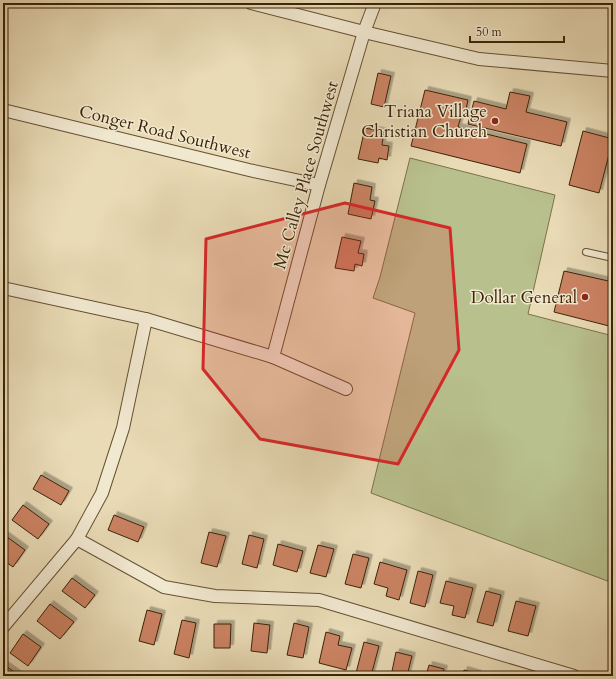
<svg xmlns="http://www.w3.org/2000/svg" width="616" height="679" font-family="Cardo,serif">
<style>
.green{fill:#b8c08d;stroke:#79724a}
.building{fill:#cb8364;stroke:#3a2306;filter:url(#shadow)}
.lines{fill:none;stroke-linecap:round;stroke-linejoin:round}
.service-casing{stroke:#665132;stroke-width:8}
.minor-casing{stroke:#665132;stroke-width:14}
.service{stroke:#f1e8d0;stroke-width:6}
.minor{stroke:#f1e8d0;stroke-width:12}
.marked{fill:#d62828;fill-opacity:0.2;stroke:#d62828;stroke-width:3;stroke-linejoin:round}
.poi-dot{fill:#8f2418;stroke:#f1e8d0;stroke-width:1.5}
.labels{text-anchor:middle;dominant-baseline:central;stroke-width:3;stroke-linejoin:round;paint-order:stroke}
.poi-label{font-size:17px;fill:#3a2306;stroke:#f1e8d0;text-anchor:end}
.street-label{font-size:17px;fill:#3a2306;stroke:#f1e8d0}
</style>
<defs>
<filter id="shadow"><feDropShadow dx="3.5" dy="-3.5" stdDeviation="0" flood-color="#0004"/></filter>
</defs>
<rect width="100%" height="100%" fill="#e9dbb6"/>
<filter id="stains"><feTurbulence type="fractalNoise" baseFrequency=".005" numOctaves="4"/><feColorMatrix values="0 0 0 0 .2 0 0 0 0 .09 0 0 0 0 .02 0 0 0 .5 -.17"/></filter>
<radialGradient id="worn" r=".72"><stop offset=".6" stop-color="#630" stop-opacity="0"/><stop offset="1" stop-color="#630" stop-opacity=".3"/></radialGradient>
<polygon class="green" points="410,158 555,195 528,314 613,336 613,583 371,493 415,313 373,298 380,277"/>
<g class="building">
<polygon points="378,73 391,76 384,107 371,104"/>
<polygon points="425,90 468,100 465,114 462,113 458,127 527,144 520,173 411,146"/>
<polygon points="510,92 530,96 526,112 567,122 561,146 468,124 474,101 506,109"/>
<polygon points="365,128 384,132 382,145 389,146 387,160 379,158 378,163 358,159"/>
<polygon points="583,131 613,139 599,193 569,185"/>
<polygon points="354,183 372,187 370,200 375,201 371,219 348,214"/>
<polygon points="342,237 361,241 358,253 364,254 362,266 355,264 354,271 335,268"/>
<polygon points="564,271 613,282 613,327 554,312"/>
<polygon points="41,475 69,491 61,505 33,489"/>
<polygon points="23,505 49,524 38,539 12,520"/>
<polygon points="114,515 144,527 138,542 108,530"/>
<polygon points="209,532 226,536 217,567 201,563"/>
<polygon points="3,534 25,550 13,567 3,560"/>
<polygon points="249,535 264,539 257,568 242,564"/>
<polygon points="278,544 303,551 297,572 273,565"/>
<polygon points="318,545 334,549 326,577 310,573"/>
<polygon points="353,554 369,558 361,588 345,584"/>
<polygon points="380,562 407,570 399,600 386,596 388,588 374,584"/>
<polygon points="418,571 433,575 425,607 410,603"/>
<polygon points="72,578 95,595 85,608 62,591"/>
<polygon points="446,581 473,588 465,618 452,615 454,606 440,603"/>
<polygon points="486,591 501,595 493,626 477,622"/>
<polygon points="516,601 536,606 528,636 508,631"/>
<polygon points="50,604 74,622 60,639 37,621"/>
<polygon points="147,610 162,614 154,645 139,641"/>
<polygon points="182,620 196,623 189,658 174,654"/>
<polygon points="254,623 270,625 267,653 251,651"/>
<polygon points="294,623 309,627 303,658 287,655"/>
<polygon points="214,624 231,624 230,648 214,648"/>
<polygon points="326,632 340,636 338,645 352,648 346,670 319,663"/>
<polygon points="23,634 41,647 28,666 10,653"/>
<polygon points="364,642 379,646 371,676 365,676 356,673"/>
<polygon points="396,652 412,656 407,676 391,676"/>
<polygon points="3,664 20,676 3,676"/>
<polygon points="429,665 444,669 442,676 426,676"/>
<polygon points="464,670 478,674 477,676 462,676"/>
</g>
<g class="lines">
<defs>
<polyline id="service" points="586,252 613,258"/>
<g id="minor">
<polyline points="251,3 364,32 479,59 613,71"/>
<polyline points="3,110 249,170 319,185"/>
<polyline points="3,288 146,319 273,357 346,389"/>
<polyline points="273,357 319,185 364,32 375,3"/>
<polyline points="77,539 164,587 215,596 319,600 574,676"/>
<polyline points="3,627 77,539 102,493 123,428 146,319"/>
</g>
</defs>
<use href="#service" class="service-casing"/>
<use href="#minor" class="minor-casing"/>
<use href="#service" class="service"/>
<use href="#minor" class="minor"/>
</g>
<path class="marked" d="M 345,203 L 450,228 L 459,350 L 398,464 L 260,439 L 203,369 L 206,239 Z"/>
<g class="poi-dot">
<circle cx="495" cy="121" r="4"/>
<circle cx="585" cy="297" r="4"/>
</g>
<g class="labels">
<g class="poi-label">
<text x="487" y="111">Triana Village<tspan x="487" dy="20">Christian Church</tspan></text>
<text x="577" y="297">Dollar General</text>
</g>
<g class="street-label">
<text transform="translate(165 132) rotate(14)">Conger Road Southwest</text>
<text transform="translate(306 175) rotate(-74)">Mc Calley Place Southwest</text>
</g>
</g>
<rect width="616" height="679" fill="none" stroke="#e9dbb6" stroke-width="16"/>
<rect x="4" y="4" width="608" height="671" fill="none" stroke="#3a2306" stroke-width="2"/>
<rect x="8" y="8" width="600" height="663" fill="none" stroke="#3a2306"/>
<path d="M470 36v6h94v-6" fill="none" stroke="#3a2306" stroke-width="2"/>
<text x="476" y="36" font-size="12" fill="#3a2306" stroke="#f1e8d0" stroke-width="3" paint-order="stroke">50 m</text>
<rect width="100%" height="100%" filter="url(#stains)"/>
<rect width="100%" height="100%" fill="url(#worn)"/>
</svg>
